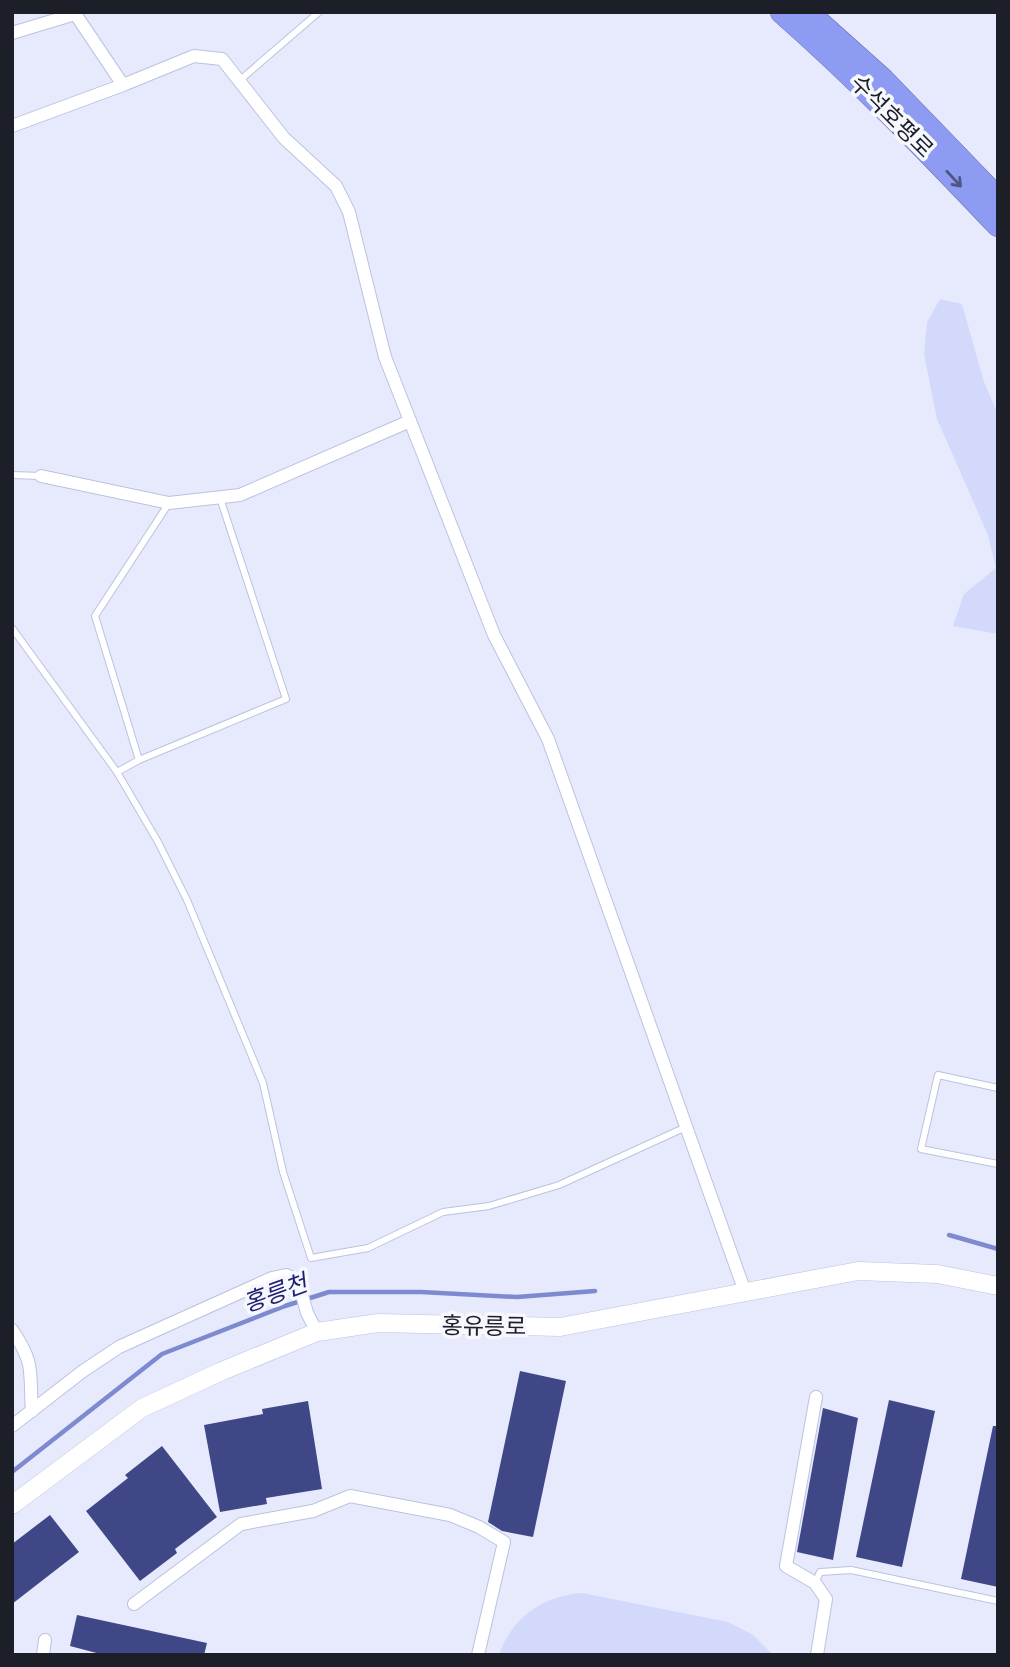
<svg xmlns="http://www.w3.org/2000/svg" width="1010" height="1667" font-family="'Space Grotesk','Noto Sans KR',sans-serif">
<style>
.green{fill:#d2d9fb}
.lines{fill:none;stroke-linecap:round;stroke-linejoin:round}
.stream{stroke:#7e8acf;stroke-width:4.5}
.building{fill:#404786}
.lane-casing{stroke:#bcc2df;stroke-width:8}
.street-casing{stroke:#bcc2df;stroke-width:14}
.secondary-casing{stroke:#bcc2df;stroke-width:19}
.highway-casing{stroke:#666fac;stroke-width:24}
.lane{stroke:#fff;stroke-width:6}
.street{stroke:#fff;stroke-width:12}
.secondary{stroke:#fff;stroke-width:18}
.highway{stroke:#8e9bf3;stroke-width:23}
.oneway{stroke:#4f5683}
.labels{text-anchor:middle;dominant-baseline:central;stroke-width:7;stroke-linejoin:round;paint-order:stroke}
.street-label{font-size:23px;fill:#1c1e28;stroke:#f6f8fe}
.water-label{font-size:24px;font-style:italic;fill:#211f6f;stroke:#f6f8fe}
</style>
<rect width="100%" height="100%" fill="#e6eafc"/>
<g class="green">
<polygon points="940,299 962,304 984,382 998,414 998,634 953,626 964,594 996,568 988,535 937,419 924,354 927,322"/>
<path d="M 582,1593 L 728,1622 L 753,1635 L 773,1655 L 499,1655 C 512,1617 543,1596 582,1593 Z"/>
</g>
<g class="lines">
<g class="stream">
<polyline points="949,1235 998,1249"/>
<polyline points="12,1472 162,1354 285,1306 329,1292 421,1292 517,1297 595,1291"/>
</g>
</g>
<g class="building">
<polygon points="520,1371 566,1381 533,1537 502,1531 488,1522"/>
<polygon points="889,1400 935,1411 902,1567 856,1557"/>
<polygon points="308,1401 322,1489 266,1498 267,1504 220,1512 204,1425 263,1414 262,1409"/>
<polygon points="823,1408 858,1418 833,1560 797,1552"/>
<polygon points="993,1426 998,1426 998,1587 961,1579"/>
<polygon points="162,1446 217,1517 175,1549 177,1553 140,1581 86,1511 128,1478 125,1475"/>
<polygon points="50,1515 79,1552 12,1604 12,1544"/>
<polygon points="77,1615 207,1643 204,1655 104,1655 70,1646"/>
</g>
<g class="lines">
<defs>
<g id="lane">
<polyline points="239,81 319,12"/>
<polyline points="12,475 41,476"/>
<polyline points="169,503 95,616 139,760 286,699 220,498"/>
<polyline points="12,628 117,772 158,842 187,900 263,1083 283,1172 311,1258 368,1248 443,1212 489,1206 559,1185 686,1127"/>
<polyline points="117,772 139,760"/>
<polyline points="998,1088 938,1075 921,1149 998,1164"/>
<polyline points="815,1583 820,1572 851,1570 998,1601"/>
</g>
<g id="street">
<polyline points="74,12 123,85 194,56 222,59 284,138 336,186 349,212 385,357 494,635 548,739 745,1292"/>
<polyline points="12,33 75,14"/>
<polyline points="12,126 123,85"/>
<polyline points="41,476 169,503 240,495 410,421"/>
<path d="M 12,1330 C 36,1365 29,1373 32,1411"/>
<polyline points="816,1397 786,1566 815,1583 826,1599 817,1655"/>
<polyline points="12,1426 83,1371 119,1347 272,1278 286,1275 298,1280 307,1313 317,1332"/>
<polyline points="134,1604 241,1524 313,1511 350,1496 450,1515 479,1527 504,1542 478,1655"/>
<polyline points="43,1655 45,1640"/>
</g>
<polyline id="secondary" points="12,1505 142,1408 222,1371 317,1332 378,1323 560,1327 858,1271 937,1274 998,1286"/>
<g id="highway">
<path d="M 782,12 C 858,79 928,151 998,225"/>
<polyline points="807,12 883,80 998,199"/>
</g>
</defs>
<use href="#lane" class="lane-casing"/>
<use href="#street" class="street-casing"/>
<use href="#secondary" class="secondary-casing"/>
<use href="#highway" class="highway-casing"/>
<use href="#lane" class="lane"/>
<use href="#street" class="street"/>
<use href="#secondary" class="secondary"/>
<use href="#highway" class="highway"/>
</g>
<defs><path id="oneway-shaft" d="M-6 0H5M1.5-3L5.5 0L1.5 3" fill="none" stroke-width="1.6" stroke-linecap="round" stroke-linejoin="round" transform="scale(1.75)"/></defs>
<use class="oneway" href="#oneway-shaft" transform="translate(954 179) rotate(47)"/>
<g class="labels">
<g class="street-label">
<text transform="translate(892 116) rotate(45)">수석호평로</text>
<text transform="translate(484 1326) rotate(1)">홍유릉로</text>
</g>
<g class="water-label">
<text transform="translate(275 1293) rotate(-20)">홍릉천</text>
</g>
</g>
<rect width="1010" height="1667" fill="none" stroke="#1c1e28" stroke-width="28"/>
</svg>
